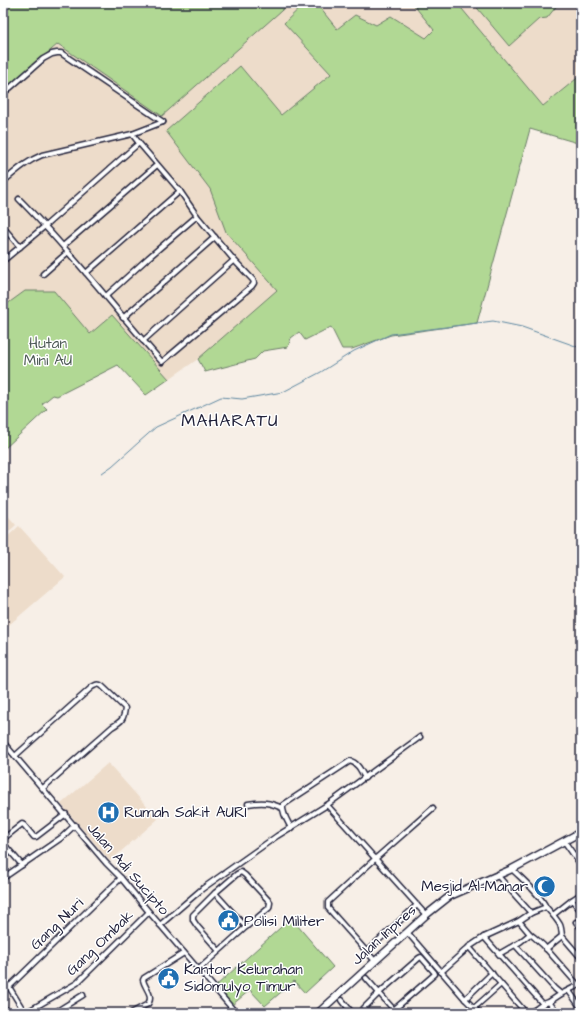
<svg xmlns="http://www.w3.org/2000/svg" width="584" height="1016" font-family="'Architects Daughter',sans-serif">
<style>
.built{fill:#eddcca}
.green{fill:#b1d894;stroke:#6a7d68}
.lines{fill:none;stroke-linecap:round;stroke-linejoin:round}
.stream{stroke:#5c86a0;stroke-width:1}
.minor-casing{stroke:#22223b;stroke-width:7}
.secondary-casing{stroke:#22223b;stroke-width:9}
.minor{stroke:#fff;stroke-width:4}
.secondary{stroke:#fff;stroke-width:6}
.labels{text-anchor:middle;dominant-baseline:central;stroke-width:3;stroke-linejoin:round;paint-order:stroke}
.park-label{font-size:15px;fill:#4d5956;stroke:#fff}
.poi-label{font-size:15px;fill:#22223b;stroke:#fff;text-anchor:start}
.street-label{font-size:15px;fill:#22223b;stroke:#fff}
.quarter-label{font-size:17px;letter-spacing:1px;fill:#22223b;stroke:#fff}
</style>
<rect width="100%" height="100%" fill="#f7efe7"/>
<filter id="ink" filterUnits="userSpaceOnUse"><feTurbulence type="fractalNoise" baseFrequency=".025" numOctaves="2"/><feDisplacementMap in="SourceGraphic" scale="8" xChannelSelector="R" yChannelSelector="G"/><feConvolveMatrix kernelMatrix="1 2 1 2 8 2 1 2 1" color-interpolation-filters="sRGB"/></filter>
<g filter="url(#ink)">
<g class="built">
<polygon points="3,3 581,3 581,144 530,129 477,323 391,335 352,349 342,349 331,327 305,340 299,332 291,338 288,347 263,351 255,359 205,372 198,359 146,395 118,365 57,396 53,395 42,404 47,409 3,450"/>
<polygon points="3,510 16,525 3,537"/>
<polygon points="19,526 65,577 3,630 3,541"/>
<polygon points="108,763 158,819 110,861 61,804"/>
</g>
<g class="green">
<polygon points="3,3 290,3 162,116 58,44 3,91"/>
<polygon points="305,3 316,3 337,29 355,15 376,25 391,16 426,38 434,30 412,3 457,3 543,106 581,75 581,144 530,129 477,323 391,335 352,349 342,349 331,327 305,340 299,332 291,338 288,347 263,351 255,359 205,372 198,359 277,290 226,232 210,189 166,131 240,66 281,115 331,74 284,23"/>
<polygon points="473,3 559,3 547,18 539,19 509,46"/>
<polygon points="25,291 54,291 90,334 112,315 169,379 146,395 118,365 57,396 53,395 42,404 47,409 3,450 3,307"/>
<polygon points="291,918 333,967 305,993 294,981 265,1006 250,990 232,1005 217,985"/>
</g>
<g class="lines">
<polyline class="stream" points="102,473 112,466 156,427 221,397 242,399 283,392 321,372 354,351 391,334 493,321 522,327 581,348"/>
<defs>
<g id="minor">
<polyline points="3,94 43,59 52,54 57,53 61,53 163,122"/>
<path d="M 3,182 C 16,171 27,161 42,155 L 132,134 L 163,122"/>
<path d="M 19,199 C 70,250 114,308 162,362 L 252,286 L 254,283 L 253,280 L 234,260 L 197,216 L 180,191 L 139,143 L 132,134"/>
<polyline points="3,227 20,247"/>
<polyline points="63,246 157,165"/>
<polyline points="3,261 45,226 139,143"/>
<polyline points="86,273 180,191"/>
<polyline points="43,274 68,252"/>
<polyline points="106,296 148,258 197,216"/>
<polyline points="123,318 215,237"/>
<polyline points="143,341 234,260"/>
<polyline points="3,742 106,863 121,878 149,912 236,1013"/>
<path d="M 15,756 L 92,687 C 96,685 98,683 102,686 L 125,708 C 124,719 122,721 112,727 L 43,788"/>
<path d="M 248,804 C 262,802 269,802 282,808"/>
<polyline points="327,805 426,915"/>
<path d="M 291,828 C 287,820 282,813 283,805 L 350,761 C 358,763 361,771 365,778"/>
<polyline points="3,839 22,824 24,825 34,837 36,837 66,814"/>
<polyline points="564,841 581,865"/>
<polyline points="3,843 22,865"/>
<path d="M 512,869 C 523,880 539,893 546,907"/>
<polyline points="497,875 531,913"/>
<polyline points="3,878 61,838 75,825"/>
<polyline points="215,893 246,927"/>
<polyline points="572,900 581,894"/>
<polyline points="519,921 530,934 534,937 543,945 578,985"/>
<polyline points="576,922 581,928"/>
<polyline points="160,925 202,889 277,836 327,805 420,737"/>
<polyline points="407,932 465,999 479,1013"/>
<polyline points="562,936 581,958"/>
<polyline points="484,937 543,1004"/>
<polyline points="515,945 555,989 561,994"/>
<polyline points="469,947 526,1013 530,1013 543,1004 549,1002 561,994 581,984"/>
<path d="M 546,949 L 562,936 C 561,925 561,925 553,915"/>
<polyline points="367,951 417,905"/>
<polyline points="499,954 520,942 530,934"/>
<polyline points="375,961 328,908 328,902 375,859 433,808"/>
<polyline points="199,969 246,927 269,908 270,903 270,902 245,875 241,872 237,874 215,893 193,915 193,920 197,926 219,951"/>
<polyline points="441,972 469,947 484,937 519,921 531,913 546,907 553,915 572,900 581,911"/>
<polyline points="3,977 25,1013"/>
<polyline points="366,978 394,1010"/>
<polyline points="9,987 121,878"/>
<polyline points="569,991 581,1008"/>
<polyline points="465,999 492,973"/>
<polyline points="342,1000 352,1013"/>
<polyline points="549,1002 557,1013"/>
<polyline points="3,1007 9,1013"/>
<polyline points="474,1008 501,984"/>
<polyline points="25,1013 77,983 149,912"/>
<polyline points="54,1013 83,995"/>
<path d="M 131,1013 L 148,1004 C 154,995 145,989 143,980 L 144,978 L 184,953"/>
<polyline points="359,1013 379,993 419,958 421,957 434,972 435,974 390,1013"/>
</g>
<polyline id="secondary" points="318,1013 426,915 450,896 512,869 581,832"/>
</defs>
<use href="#minor" class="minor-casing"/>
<use href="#secondary" class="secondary-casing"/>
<use href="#minor" class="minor"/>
<use href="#secondary" class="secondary"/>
</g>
</g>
<defs>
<symbol id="hospital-disc" viewBox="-11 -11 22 22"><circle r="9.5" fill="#1f6fb2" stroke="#fff"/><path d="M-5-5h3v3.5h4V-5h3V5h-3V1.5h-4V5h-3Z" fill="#fff"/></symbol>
<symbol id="mosque-disc" viewBox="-11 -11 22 22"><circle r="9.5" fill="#1f6fb2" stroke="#fff"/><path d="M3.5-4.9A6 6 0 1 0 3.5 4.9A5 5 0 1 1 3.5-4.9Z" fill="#fff"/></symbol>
<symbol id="civic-disc" viewBox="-11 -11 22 22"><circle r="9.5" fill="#1f6fb2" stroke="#fff"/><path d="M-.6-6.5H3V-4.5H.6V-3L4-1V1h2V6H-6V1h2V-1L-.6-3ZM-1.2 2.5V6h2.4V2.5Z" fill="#fff"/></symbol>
</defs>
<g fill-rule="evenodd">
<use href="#hospital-disc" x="96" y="800" width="25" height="25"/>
<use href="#mosque-disc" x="532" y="874" width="25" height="25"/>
<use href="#civic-disc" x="216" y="908" width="25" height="25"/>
<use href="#civic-disc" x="156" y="966" width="25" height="25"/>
</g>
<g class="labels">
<g class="park-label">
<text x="48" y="343">Hutan<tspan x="48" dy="17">Mini AU</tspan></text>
</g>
<g class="poi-label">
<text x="124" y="812">Rumah Sakit AURI</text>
<text x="528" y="886" text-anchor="end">Mesjid Al-Manar</text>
<text x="244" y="921">Polisi Militer</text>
<text x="184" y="969">Kantor Kelurahan<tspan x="184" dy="17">Sidomulyo Timur</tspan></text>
</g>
<g class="street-label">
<text transform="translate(128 869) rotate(49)">Jalan Adi Sucipto</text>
<text transform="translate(57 924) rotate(-44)">Gang Nuri</text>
<text transform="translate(384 935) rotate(-42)">Jalan Inpres</text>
<text transform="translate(100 943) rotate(-44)">Gang Ombak</text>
</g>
<g class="quarter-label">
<text x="230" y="421">MAHARATU</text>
</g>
</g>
<rect width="584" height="1016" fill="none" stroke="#fff" stroke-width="16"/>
<rect x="8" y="8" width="568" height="1000" fill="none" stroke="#22223b" stroke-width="1.5" filter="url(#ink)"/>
</svg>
